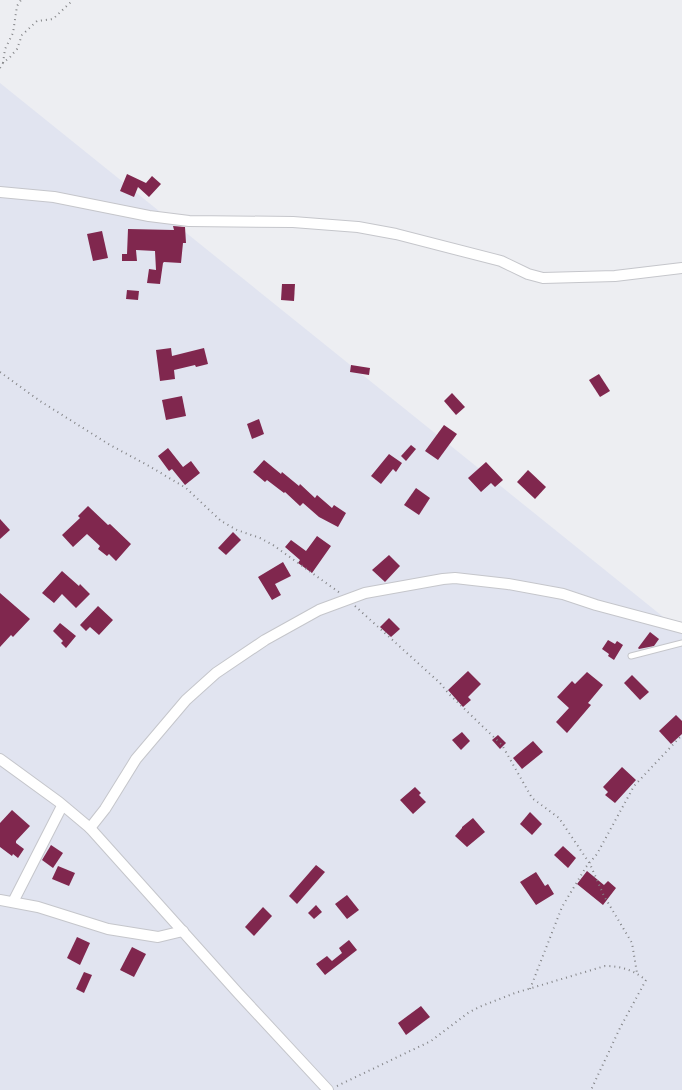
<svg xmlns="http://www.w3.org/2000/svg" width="682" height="1090" font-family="Quicksand,sans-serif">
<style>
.built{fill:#e1e4f0}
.building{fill:#80274e}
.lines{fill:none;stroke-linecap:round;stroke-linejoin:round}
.lane-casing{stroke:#c5c6cb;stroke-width:7}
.street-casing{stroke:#c5c6cb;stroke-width:12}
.path{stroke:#838487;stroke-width:2;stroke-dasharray:1 4;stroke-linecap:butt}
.lane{stroke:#fff;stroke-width:5}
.street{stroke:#fff;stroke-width:10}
</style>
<rect width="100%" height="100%" fill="#edeef2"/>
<polygon class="built" points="0,83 682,632 682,1090 0,1090"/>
<g class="building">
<polygon points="127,174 146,183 152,176 161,184 149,197 138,187 134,197 120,191"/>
<polygon points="173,226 185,227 186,243 183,243 181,263 164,262 163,263 160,284 147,283 149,269 156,270 155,251 136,250 137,261 122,261 122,254 127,254 128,229 174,230"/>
<polygon points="102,231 108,258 93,261 87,234"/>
<polygon points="282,284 295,284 294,301 281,300"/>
<polygon points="127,290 139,291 138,300 126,299"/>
<polygon points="171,348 172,356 204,348 208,364 196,367 195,365 174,370 175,379 160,381 156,350"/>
<polygon points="351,365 370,368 369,375 350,372"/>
<polygon points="599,374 610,391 600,397 589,380"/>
<polygon points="452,393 465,407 456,415 444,401"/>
<polygon points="182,396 186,416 166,420 162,400"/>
<polygon points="259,419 264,434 252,439 247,424"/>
<polygon points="444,425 457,434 438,460 425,451"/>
<polygon points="411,445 416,449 406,461 401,456"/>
<polygon points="168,448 183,467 191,461 200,473 185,485 172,469 169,471 158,456"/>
<polygon points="389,454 402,463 396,472 393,469 381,484 371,476"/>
<polygon points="264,460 281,474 282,472 299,486 300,484 315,498 317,495 332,508 334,505 346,513 338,527 319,517 303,503 300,506 285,492 284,493 267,480 265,482 253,472"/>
<polygon points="486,462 503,480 495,487 491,483 481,492 468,478"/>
<polygon points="528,470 546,487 535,499 517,482"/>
<polygon points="416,488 430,498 419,515 404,505"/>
<polygon points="88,506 108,525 110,524 131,544 116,561 109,554 107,556 98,549 100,546 87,534 73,547 62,535 80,518 78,516"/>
<polygon points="0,519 10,530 0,539"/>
<polygon points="233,532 241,540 226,555 218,548"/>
<polygon points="317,536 331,546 312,573 298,563 300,560 285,547 291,540 306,551"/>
<polygon points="389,555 400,566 385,582 372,570"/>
<polygon points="283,562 291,576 275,584 281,595 272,600 258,577"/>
<polygon points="62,571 79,586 80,584 90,594 76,608 62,594 54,603 42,593"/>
<polygon points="0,593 30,619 13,637 11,635 0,647"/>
<polygon points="98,606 113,620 99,635 90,627 86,631 80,625"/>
<polygon points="389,618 400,629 391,637 380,627"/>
<polygon points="60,623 76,636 66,648 61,643 63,641 53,631"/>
<polygon points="650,632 659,639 654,646 639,649 638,648"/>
<polygon points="608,640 615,644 617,641 623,645 614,660 608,656 609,654 602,649"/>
<polygon points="468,671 481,684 468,697 471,700 463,707 448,690"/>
<polygon points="587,672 603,685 588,703 591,705 567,733 556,722 569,708 557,697 572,681 575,684"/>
<polygon points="632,675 649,692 640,700 624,683"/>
<polygon points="676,715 682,721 682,734 671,744 659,731"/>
<polygon points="462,732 470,741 461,750 452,740"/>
<polygon points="498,735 506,743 500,749 492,740"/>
<polygon points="533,741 543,752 522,769 513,758"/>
<polygon points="622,767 636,780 615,803 605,795 608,792 603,787"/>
<polygon points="415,787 421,793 419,795 426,802 413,814 400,800"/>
<polygon points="12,810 30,826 16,841 16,843 24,849 18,858 13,854 12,856 0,847 0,823"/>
<polygon points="530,812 542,824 532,835 520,824"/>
<polygon points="473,818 485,832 467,847 455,836 462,828 462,827"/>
<polygon points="51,845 63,853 53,868 42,860"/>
<polygon points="563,846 576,858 568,868 554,855"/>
<polygon points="316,865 325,872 297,904 289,896"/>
<polygon points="58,866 75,873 69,886 52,879"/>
<polygon points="587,871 604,885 608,881 616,888 603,905 577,884"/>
<polygon points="536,872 545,886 548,884 554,894 536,905 520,882"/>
<polygon points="347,895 359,910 347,919 335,904"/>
<polygon points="316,905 322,912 314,919 308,913"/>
<polygon points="263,907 272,916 254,936 245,927"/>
<polygon points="77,937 90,943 80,965 67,958"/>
<polygon points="349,940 357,950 325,975 316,964 327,956 332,961 342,953 339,948"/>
<polygon points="132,947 146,954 134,977 120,970"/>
<polygon points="84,972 92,975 84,993 76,989"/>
<polygon points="421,1006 430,1017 406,1035 398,1023"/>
</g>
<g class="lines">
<defs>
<polyline id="lane" points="631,656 682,643"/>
<g id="street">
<polyline points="0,192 54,197 149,216 189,221 293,222 358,227 396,234 501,261 528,274 543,278 615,276 682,268"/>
<polyline points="0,759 59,802 90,828 238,993 328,1090"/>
<polyline points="90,828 105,809 136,759 186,700 216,673 265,640 319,610 365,593 443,579 455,578 508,584 563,594 596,605 682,628"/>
<polyline points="0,900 38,907 108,929 158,937 183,931"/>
<polyline points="13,902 62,806"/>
</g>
</defs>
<use href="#lane" class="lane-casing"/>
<use href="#street" class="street-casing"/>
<g class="path">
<polyline points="3,63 5,49 13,33 17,6 21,0"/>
<polyline points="0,68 3,63 10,57 17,49 22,35 37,21 53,19 73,0"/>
<polyline points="0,372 40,401 110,445 149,466 186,488 221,521 237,530 260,538 273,545 340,593"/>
<polyline points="355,606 440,683 449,694 502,745 532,798 559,818 590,864 604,896 632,943 637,973"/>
<polyline points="530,989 562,907 586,867 597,854 634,786 682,735"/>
<path d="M 337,1086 L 431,1041 L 468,1013 L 479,1007 L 515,993 L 605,966 C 621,966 633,970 646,980 L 620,1028 L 591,1090"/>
</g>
<use href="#lane" class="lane"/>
<use href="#street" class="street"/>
</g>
</svg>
